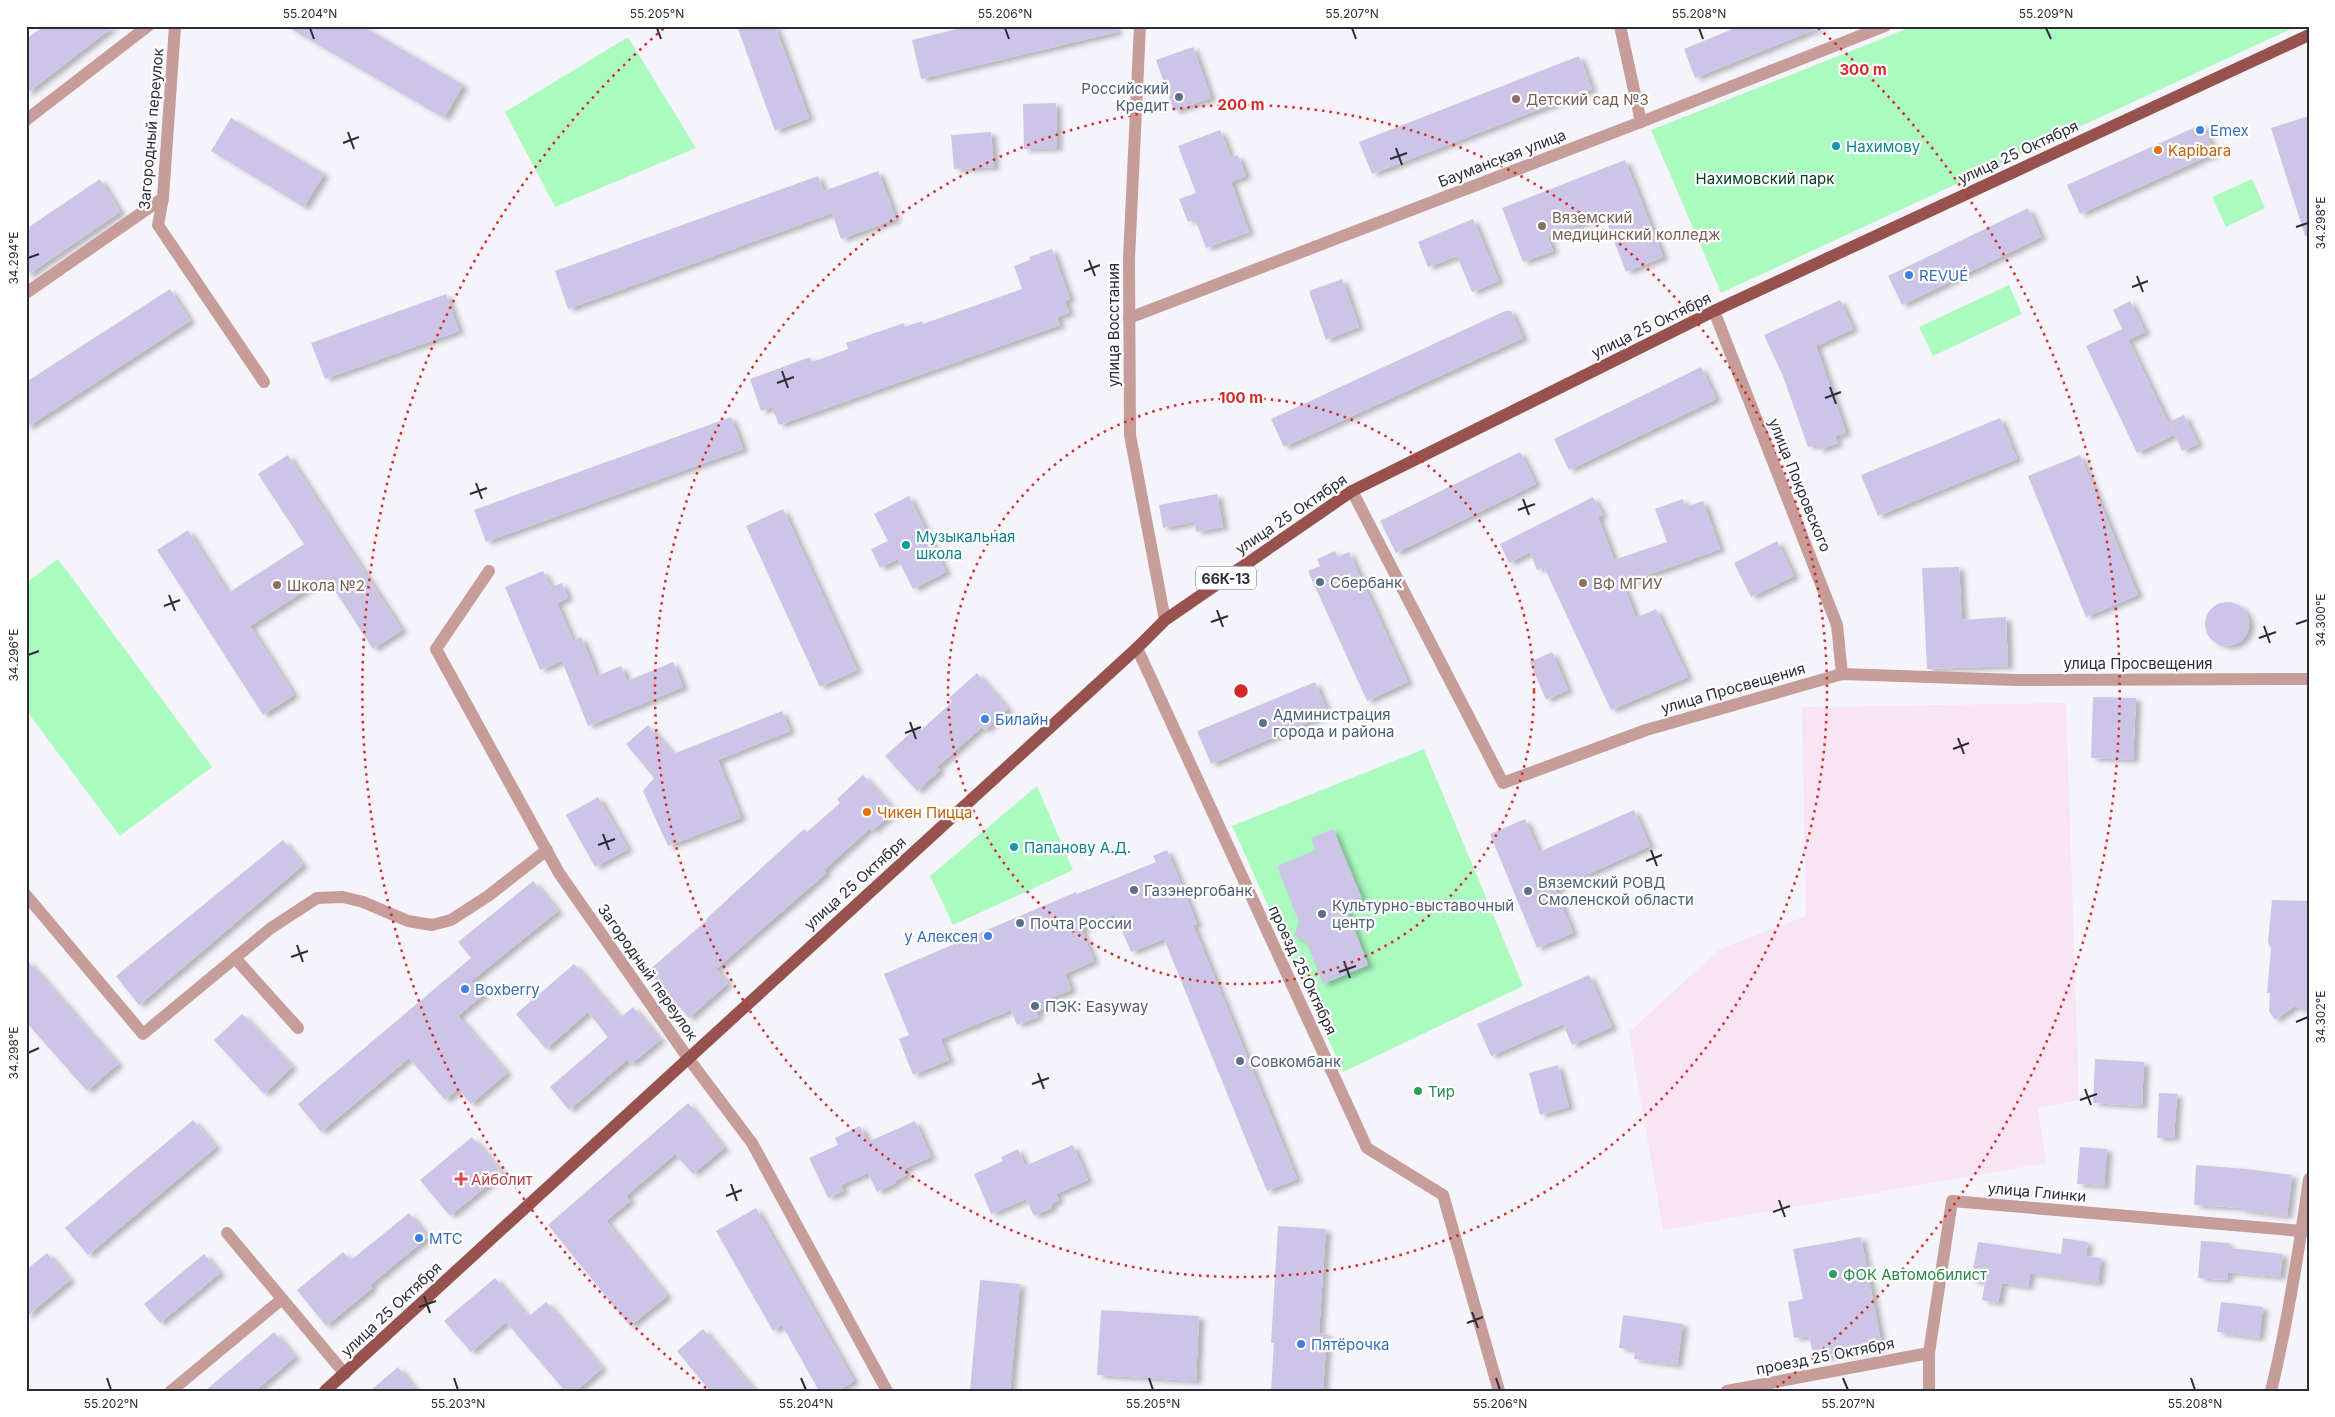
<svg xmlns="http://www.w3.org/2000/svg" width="2335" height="1417" font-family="Inter,sans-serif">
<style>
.industrial{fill:#f9e4f4}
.green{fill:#abfac0}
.building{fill:#cdc5e8;filter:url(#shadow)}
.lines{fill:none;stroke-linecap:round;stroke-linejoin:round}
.minor{stroke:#c69d99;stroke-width:12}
.tertiary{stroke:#c69d99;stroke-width:12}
.primary{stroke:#98524e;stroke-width:12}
.ticks{fill:none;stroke:#2e2b38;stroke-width:2}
.ring{fill:none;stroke:#d62828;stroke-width:2.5;stroke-dasharray:2.5 5}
.service-dot{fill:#5c6f8a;stroke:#fff;stroke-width:2}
.education-dot{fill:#8d6e63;stroke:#fff;stroke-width:2}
.shop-dot{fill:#3f7fe0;stroke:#fff;stroke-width:2}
.culture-dot{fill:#0f9aa8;stroke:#fff;stroke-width:2}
.food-dot{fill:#e8710a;stroke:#fff;stroke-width:2}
.leisure-dot{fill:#2e9e5b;stroke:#fff;stroke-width:2}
.health-dot{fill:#e0444e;stroke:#fff;stroke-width:2}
.labels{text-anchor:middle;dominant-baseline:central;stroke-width:4.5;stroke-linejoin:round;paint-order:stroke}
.shield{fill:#fff;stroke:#6d6b74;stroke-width:1}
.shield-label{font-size:14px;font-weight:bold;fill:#2e2b38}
.service-label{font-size:15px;fill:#4e5e75;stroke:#fff;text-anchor:start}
.education-label{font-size:15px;fill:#785e54;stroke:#fff;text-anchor:start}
.street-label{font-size:15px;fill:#2e2b38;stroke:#fff}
.shop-label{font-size:15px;fill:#366cbe;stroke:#fff;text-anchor:start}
.culture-label{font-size:15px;fill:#0d838f;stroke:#fff;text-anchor:start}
.food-label{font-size:15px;fill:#c56008;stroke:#fff;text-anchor:start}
.park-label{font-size:15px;fill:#03421f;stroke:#fff}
.leisure-label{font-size:15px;fill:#27864d;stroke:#fff;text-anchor:start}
.health-label{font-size:15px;fill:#be3a42;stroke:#fff;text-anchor:start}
.centre{fill:#d62828;stroke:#fff;stroke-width:2.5}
.ring-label{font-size:15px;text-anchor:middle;font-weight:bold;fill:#d62828;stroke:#fff;stroke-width:4.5;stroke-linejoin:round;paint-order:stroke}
.neatline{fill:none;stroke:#2e2b38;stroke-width:2}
.ticks-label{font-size:12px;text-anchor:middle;fill:#2e2b38}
</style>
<defs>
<filter id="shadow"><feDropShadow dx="5.5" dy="3" stdDeviation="2.5" flood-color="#0004"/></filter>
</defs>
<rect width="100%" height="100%" fill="#f6f4fb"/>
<polygon class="industrial" points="2066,703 2079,1100 2038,1108 2046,1163 1663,1230 1629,1032 1720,949 1806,916 1802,707"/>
<g class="green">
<polygon points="1914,26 2297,26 1721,293 1651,130"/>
<polygon points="628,37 696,148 555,207 505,112"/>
<polygon points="2252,179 2265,208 2226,227 2212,197"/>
<polygon points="2009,285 2022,314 1933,356 1919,327"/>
<polygon points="58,559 212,767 120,836 26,710 26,583"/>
<polygon points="1424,749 1523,986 1343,1072 1232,826"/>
<polygon points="1037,786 1073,870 953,925 930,876"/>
</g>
<g class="building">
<polygon points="44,26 114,26 26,94 26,39"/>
<polygon points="286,26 362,26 463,85 444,118"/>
<polygon points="737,26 775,26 809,118 775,131"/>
<polygon points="969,26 1116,26 1117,32 921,79 912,40"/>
<polygon points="1740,26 1821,26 1821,27 1695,78 1684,49"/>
<polygon points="1193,47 1211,98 1174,111 1156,60"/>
<polygon points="1579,56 1592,89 1372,174 1359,142"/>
<polygon points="1056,103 1057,148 1024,149 1023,104"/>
<polygon points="2309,116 2309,236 2305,236 2271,128"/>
<polygon points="231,118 324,174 304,207 211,151"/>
<polygon points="2202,124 2215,153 2080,214 2067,185"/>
<polygon points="1220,130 1231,158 1238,155 1246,176 1231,182 1249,232 1206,248 1195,219 1188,222 1179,199 1196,193 1178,146"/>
<polygon points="991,132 994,167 954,169 951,135"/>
<polygon points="1625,160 1663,257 1626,272 1604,215 1548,237 1553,251 1523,262 1502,208"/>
<polygon points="878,171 896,219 841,239 832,213 568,309 555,271 818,176 824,191"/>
<polygon points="100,179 120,212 26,276 26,229"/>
<polygon points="2028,208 2041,237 1902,305 1888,276"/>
<polygon points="1473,219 1499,281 1472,292 1457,256 1428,267 1418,242"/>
<polygon points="1052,249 1070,299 1065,301 1069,313 1057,317 1060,325 779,425 772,407 761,411 750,379 810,357 812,362 848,349 846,343 904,323 905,327 922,321 923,324 1022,289 1014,266 1030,260 1029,257"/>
<polygon points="1342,279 1359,327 1326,340 1309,291"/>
<polygon points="170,289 190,321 26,428 26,382"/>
<polygon points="446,294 459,331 325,379 311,343"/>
<polygon points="1840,300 1853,329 1816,346 1846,433 1835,436 1838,443 1819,450 1817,444 1808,447 1783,376 1764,335"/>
<polygon points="2130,301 2145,332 2128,340 2174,435 2137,453 2086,346 2122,329 2113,310"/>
<polygon points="1505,311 1511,311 1523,338 1284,447 1271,419"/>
<polygon points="1701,367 1716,399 1569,470 1554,439"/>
<polygon points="2184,415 2198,444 2182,451 2169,422"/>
<polygon points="731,417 743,449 486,542 474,510"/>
<polygon points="2000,418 2017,459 1878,516 1861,475"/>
<polygon points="1520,452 1536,484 1396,553 1380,521"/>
<polygon points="288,455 402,630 373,649 326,577 250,626 294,695 263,715 157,550 188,530 228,593 304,544 258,474"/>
<polygon points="2080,455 2138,595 2086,617 2028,476"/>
<polygon points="1217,494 1223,527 1196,532 1194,522 1163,528 1159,505"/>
<polygon points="909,496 946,572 913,589 898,559 880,568 871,549 888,541 874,514"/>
<polygon points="1593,497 1603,515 1598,517 1614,560 1667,542 1655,509 1683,499 1685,507 1703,501 1720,549 1623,584 1636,618 1656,609 1688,677 1611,710 1544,567 1537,570 1530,552 1509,563 1500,544"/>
<polygon points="783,509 857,670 820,687 746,526"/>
<polygon points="1777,541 1794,576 1751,597 1734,563"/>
<polygon points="1335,551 1338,557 1349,552 1408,682 1367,701 1308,571 1320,566 1317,559"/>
<polygon points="1959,567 1962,620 2006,617 2008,666 1927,669 1922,568"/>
<polygon points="543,571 551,587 562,583 568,598 557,603 573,641 581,637 597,676 621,666 627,681 673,662 683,687 588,726 562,661 540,670 505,587"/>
<circle cx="2227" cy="624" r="22"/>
<polygon points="1552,652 1568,690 1546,700 1530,662"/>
<polygon points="977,673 1008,709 985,730 982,727 937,767 940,770 917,791 885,756 918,726 921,730 952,702 949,698"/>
<polygon points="1315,682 1328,714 1211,764 1197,731"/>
<polygon points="2093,697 2136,698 2133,760 2091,758"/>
<polygon points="782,711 790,731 718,760 741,818 668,846 643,791 654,778 626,744 648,725 673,754"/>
<polygon points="863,775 895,811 872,831 870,828 824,870 826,873 716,969 728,983 689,1018 648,971 707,920 706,919 804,829 807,832 840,803 837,799"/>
<polygon points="598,797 628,849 595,867 566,815"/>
<polygon points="1634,810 1650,846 1555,889 1573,933 1537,948 1490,834 1525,819 1539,852"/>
<polygon points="1333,829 1362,899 1345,905 1368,965 1323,984 1306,941 1294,936 1299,922 1277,866 1316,850 1311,838"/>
<polygon points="283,840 303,865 139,1005 116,976"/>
<polygon points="1167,850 1197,924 1193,925 1297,1179 1267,1191 1164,939 1131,952 1115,914 1081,929 1094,961 1065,974 1071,990 1043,1001 1046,1008 1036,1012 1038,1017 1017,1025 1011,1010 941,1039 949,1060 913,1075 899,1039 909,1035 884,974 1076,892 1077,894 1156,862 1153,856"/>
<polygon points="533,881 558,911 471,981 483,995 458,1016 507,1073 471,1104 458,1089 445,1100 409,1058 321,1132 298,1104 471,958 458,942"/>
<polygon points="2272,900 2309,901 2309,1013 2295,1006 2275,1020 2269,1011 2270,993 2267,993 2271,949 2268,942"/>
<polygon points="26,959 118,1064 87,1091 26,1022"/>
<polygon points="574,964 620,1018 633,1007 660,1040 631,1064 627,1060 569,1110 550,1087 608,1037 588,1012 546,1049 516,1014"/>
<polygon points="1589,975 1612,1027 1572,1045 1563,1024 1491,1056 1477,1024"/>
<polygon points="242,1014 292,1067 264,1094 214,1040"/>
<polygon points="2095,1059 2144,1062 2142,1106 2093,1103"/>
<polygon points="1558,1065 1569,1107 1540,1115 1529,1073"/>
<polygon points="2159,1093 2177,1094 2174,1138 2157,1138"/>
<polygon points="688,1103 724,1148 693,1174 675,1154 626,1196 630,1201 606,1221 667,1296 630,1326 548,1225"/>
<polygon points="193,1120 216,1147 88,1255 65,1228"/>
<polygon points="915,1121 931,1157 904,1169 907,1175 895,1181 896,1183 877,1192 868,1173 841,1185 843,1191 828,1198 809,1158 838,1145 835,1138 860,1126 868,1142"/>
<polygon points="472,1137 502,1173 450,1216 420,1180"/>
<polygon points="1073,1145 1088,1180 1056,1194 1059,1200 1051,1204 1052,1208 1034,1216 1026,1199 991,1214 974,1174 1003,1161 1001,1157 1018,1149 1025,1166"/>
<polygon points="2080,1147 2107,1149 2104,1186 2077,1184"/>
<polygon points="2196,1165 2247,1169 2292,1175 2287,1216 2242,1210 2242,1208 2194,1205"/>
<polygon points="756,1208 854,1381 838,1391 819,1391 782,1325 773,1331 716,1231"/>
<polygon points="409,1213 428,1237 370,1285 372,1288 326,1326 297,1290 343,1252 350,1261"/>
<polygon points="1278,1226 1326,1229 1319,1333 1327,1334 1323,1391 1271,1391 1274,1343 1271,1343"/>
<polygon points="1861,1237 1882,1347 1814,1359 1809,1336 1794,1338 1788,1302 1803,1299 1793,1249"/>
<polygon points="2063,1238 2088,1242 2086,1256 2101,1258 2098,1283 2030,1273 2028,1287 2002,1283 1998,1303 1982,1300 1985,1282 1971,1280 1978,1242 2061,1254"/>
<polygon points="2201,1241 2229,1243 2229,1248 2283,1254 2280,1277 2228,1272 2227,1280 2198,1278"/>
<polygon points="47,1253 70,1280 26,1317 26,1270"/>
<polygon points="204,1254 220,1273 160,1323 144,1304"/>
<polygon points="495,1278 528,1317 546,1302 602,1368 576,1391 565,1391 506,1322 471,1352 444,1321"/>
<polygon points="980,1280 1020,1284 1010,1391 970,1391"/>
<polygon points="2221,1302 2263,1307 2259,1338 2217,1332"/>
<polygon points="1101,1310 1199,1316 1196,1381 1097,1375"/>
<polygon points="1623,1315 1683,1324 1677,1365 1634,1359 1635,1350 1619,1348"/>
<polygon points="703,1329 755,1391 710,1391 677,1351"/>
<polygon points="274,1332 295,1357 255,1391 205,1391"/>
<polygon points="398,1367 416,1391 370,1391"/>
</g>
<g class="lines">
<g class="minor">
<polyline points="175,26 163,198 158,225 264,382"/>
<polyline points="1140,26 1129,258 1130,435 1165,620"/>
<polyline points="1620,26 1641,122"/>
<polyline points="26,120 148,26"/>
<polyline points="26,293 163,198"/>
<polyline points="1714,311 1837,625 1842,674"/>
<polyline points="1129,318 1641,122 1885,26"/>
<polyline points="1352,491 1503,783 1646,730 1842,674 2016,680 2309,679"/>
<polyline points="489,571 436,649 559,873 688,1058 752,1143 887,1391"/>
<polyline points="1137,648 1367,1148 1443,1195 1499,1391"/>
<polyline points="26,895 143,1034 271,928 317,898 343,897 363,902 408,921 432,925 451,920 488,896 547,850"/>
<polyline points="235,958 298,1028"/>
<polyline points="227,1233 345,1374"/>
<polyline points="171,1391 282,1299"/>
<polyline points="1727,1391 1929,1353"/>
<polyline points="1929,1391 1929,1353 1952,1201 2302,1231 2309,1230"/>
</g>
<path class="tertiary" d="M 2271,1391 C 2288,1322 2299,1250 2309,1179"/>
<polyline class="primary" points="325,1391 1137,648 1165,620 1352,491 1714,311 2309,35"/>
</g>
<path class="ticks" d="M 310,28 L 314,39M 657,28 L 661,39M 1005,28 L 1009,39M 1352,28 L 1356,39M 1699,28 L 1703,39M 2046,28 L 2051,39M 348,132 L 354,149M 343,143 L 359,137M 1396,148 L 1402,165M 1390,159 L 1407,153M 2296,227 L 2308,223M 28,258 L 39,254M 1089,260 L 1095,276M 1084,271 L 1100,265M 2137,276 L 2143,292M 2132,287 L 2148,281M 782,371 L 788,388M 777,383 L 794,377M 1830,387 L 1836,404M 1825,398 L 1841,392M 476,483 L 482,499M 470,494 L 487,488M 1523,499 L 1529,515M 1518,510 L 1535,504M 169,595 L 175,611M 164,606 L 180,600M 1217,610 L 1223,627M 1211,622 L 1228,616M 2296,624 L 2308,620M 2264,626 L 2270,643M 2259,638 L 2276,632M 28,655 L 39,651M 910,722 L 916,739M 905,733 L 921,727M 1958,738 L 1964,754M 1953,749 L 1969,743M 603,834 L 609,850M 598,845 L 615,839M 1651,850 L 1657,866M 1646,861 L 1662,855M 297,945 L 303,962M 291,957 L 308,951M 1344,961 L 1350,978M 1339,972 L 1356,966M 2296,1022 L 2308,1017M 28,1053 L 39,1048M 1038,1073 L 1044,1089M 1032,1084 L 1049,1078M 2085,1089 L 2091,1105M 2080,1100 L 2097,1094M 731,1184 L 737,1201M 726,1196 L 742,1190M 1779,1200 L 1785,1217M 1773,1212 L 1790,1206M 424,1296 L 430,1313M 419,1307 L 436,1301M 1472,1312 L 1478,1328M 1467,1323 L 1483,1317M 107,1378 L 111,1390M 454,1378 L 458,1390M 801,1378 L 806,1390M 1149,1378 L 1153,1390M 1496,1378 L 1500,1390M 1843,1378 L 1848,1390M 2191,1378 L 2195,1390"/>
<g class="ring">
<circle cx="1241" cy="691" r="293"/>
<circle cx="1241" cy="691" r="586"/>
<path d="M706 1388A879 879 0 0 1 664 28M1818 28A879 879 0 0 1 1776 1388"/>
</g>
<g class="service-dot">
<circle cx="1179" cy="97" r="5"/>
<circle cx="1320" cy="582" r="5"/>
<circle cx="1263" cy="723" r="5"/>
<circle cx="1134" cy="890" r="5"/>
<circle cx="1528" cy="891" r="5"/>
<circle cx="1322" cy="914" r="5"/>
<circle cx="1020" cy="923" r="5"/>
<circle cx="1035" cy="1006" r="5"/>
<circle cx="1240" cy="1061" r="5"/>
</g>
<g class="education-dot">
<circle cx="1516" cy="99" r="5"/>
<circle cx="1542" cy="226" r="5"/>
<circle cx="1583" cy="583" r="5"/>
<circle cx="277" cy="585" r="5"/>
</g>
<g class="shop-dot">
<circle cx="2200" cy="130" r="5"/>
<circle cx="1909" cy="275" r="5"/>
<circle cx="985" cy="719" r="5"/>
<circle cx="988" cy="936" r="5"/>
<circle cx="465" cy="989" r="5"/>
<circle cx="419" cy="1238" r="5"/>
<circle cx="1301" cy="1344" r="5"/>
</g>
<g class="culture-dot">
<circle cx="1836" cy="146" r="5"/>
<circle cx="906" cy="545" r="5"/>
<circle cx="1014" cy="847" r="5"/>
</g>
<g class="food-dot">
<circle cx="2158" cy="150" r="5"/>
<circle cx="867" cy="812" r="5"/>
</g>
<g class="leisure-dot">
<circle cx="1418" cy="1091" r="5"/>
<circle cx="1833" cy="1274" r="5"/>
</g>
<path class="health-dot" d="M458.5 1171.5h5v5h5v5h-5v5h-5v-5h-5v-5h5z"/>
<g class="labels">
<rect class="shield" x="1196" y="566.5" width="60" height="23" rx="4"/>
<g class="shield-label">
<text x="1226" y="578">66К-13</text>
</g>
<g class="service-label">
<text x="1169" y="88" text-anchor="end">Российский<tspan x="1169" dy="17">Кредит</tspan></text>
<text x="1330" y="582">Сбербанк</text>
<text x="1273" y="714">Администрация<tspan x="1273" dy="17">города и района</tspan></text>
<text x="1538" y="882">Вяземский РОВД<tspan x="1538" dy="17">Смоленской области</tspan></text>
<text x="1144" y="890">Газэнергобанк</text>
<text x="1332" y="905">Культурно-выставочный<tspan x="1332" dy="17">центр</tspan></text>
<text x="1030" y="923">Почта России</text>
<text x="1045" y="1006">ПЭК: Easyway</text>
<text x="1250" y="1061">Совкомбанк</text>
</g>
<g class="education-label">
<text x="1526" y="99">Детский сад №3</text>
<text x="1552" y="217">Вяземский<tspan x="1552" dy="17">медицинский колледж</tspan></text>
<text x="1593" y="583">ВФ МГИУ</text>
<text x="287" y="585">Школа №2</text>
</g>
<g class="street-label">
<text transform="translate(151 129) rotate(-85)">Загородный переулок</text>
<text transform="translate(2018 152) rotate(-25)">улица 25 Октября</text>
<text transform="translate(1502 158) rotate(-21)">Бауманская улица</text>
<text transform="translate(1113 325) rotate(-90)">улица Восстания</text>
<text transform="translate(1651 325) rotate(-26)">улица 25 Октября</text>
<text transform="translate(1800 485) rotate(68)">улица Покровского</text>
<text transform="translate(1291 514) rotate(-34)">улица 25 Октября</text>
<text x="2138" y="663">улица Просвещения</text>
<text transform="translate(1733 688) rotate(-16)">улица Просвещения</text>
<text transform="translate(855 883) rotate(-42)">улица 25 Октября</text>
<text transform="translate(1303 970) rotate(65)">проезд 25 Октября</text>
<text transform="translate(648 972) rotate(55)">Загородный переулок</text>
<text transform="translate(2037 1192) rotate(5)">улица Глинки</text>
<text transform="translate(391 1309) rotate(-43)">улица 25 Октября</text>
<text transform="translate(1825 1356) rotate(-11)">проезд 25 Октября</text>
</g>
<g class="shop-label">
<text x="2210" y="130">Emex</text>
<text x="1919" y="275">REVUÉ</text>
<text x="995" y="719">Билайн</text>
<text x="978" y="936" text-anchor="end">у Алексея</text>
<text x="475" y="989">Boxberry</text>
<text x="429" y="1238">МТС</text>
<text x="1311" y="1344">Пятёрочка</text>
</g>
<g class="culture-label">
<text x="1846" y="146">Нахимову</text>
<text x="916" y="536">Музыкальная<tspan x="916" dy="17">школа</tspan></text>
<text x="1024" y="847">Папанову А.Д.</text>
</g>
<g class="food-label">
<text x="2168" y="150">Kapibara</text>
<text x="877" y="812">Чикен Пицца</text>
</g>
<g class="park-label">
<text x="1765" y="178">Нахимовский парк</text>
</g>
<g class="leisure-label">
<text x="1428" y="1091">Тир</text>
<text x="1843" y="1274">ФОК Автомобилист</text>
</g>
<g class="health-label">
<text x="471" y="1179">Айболит</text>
</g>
</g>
<circle cx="1241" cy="691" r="8" class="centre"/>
<g class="ring-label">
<text x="1863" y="75">300 m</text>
<text x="1241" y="110">200 m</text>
<text x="1241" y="403">100 m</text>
</g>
<rect width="2335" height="1417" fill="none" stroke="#ffffff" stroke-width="55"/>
<rect x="28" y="28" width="2280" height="1362" class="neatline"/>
<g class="ticks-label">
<text x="310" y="18">55.204°N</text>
<text x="657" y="18">55.205°N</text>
<text x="1005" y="18">55.206°N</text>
<text x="1352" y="18">55.207°N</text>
<text x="1699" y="18">55.208°N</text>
<text x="2046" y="18">55.209°N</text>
<text transform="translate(2321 223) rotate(-90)" y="4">34.298°E</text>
<text transform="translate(14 258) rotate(-90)" y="4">34.294°E</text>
<text transform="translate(2321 620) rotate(-90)" y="4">34.300°E</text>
<text transform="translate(14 655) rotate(-90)" y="4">34.296°E</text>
<text transform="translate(2321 1017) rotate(-90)" y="4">34.302°E</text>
<text transform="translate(14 1053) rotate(-90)" y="4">34.298°E</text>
<text x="111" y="1408">55.202°N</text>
<text x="458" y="1408">55.203°N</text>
<text x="806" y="1408">55.204°N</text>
<text x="1153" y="1408">55.205°N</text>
<text x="1500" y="1408">55.206°N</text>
<text x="1848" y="1408">55.207°N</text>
<text x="2195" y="1408">55.208°N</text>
</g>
</svg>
